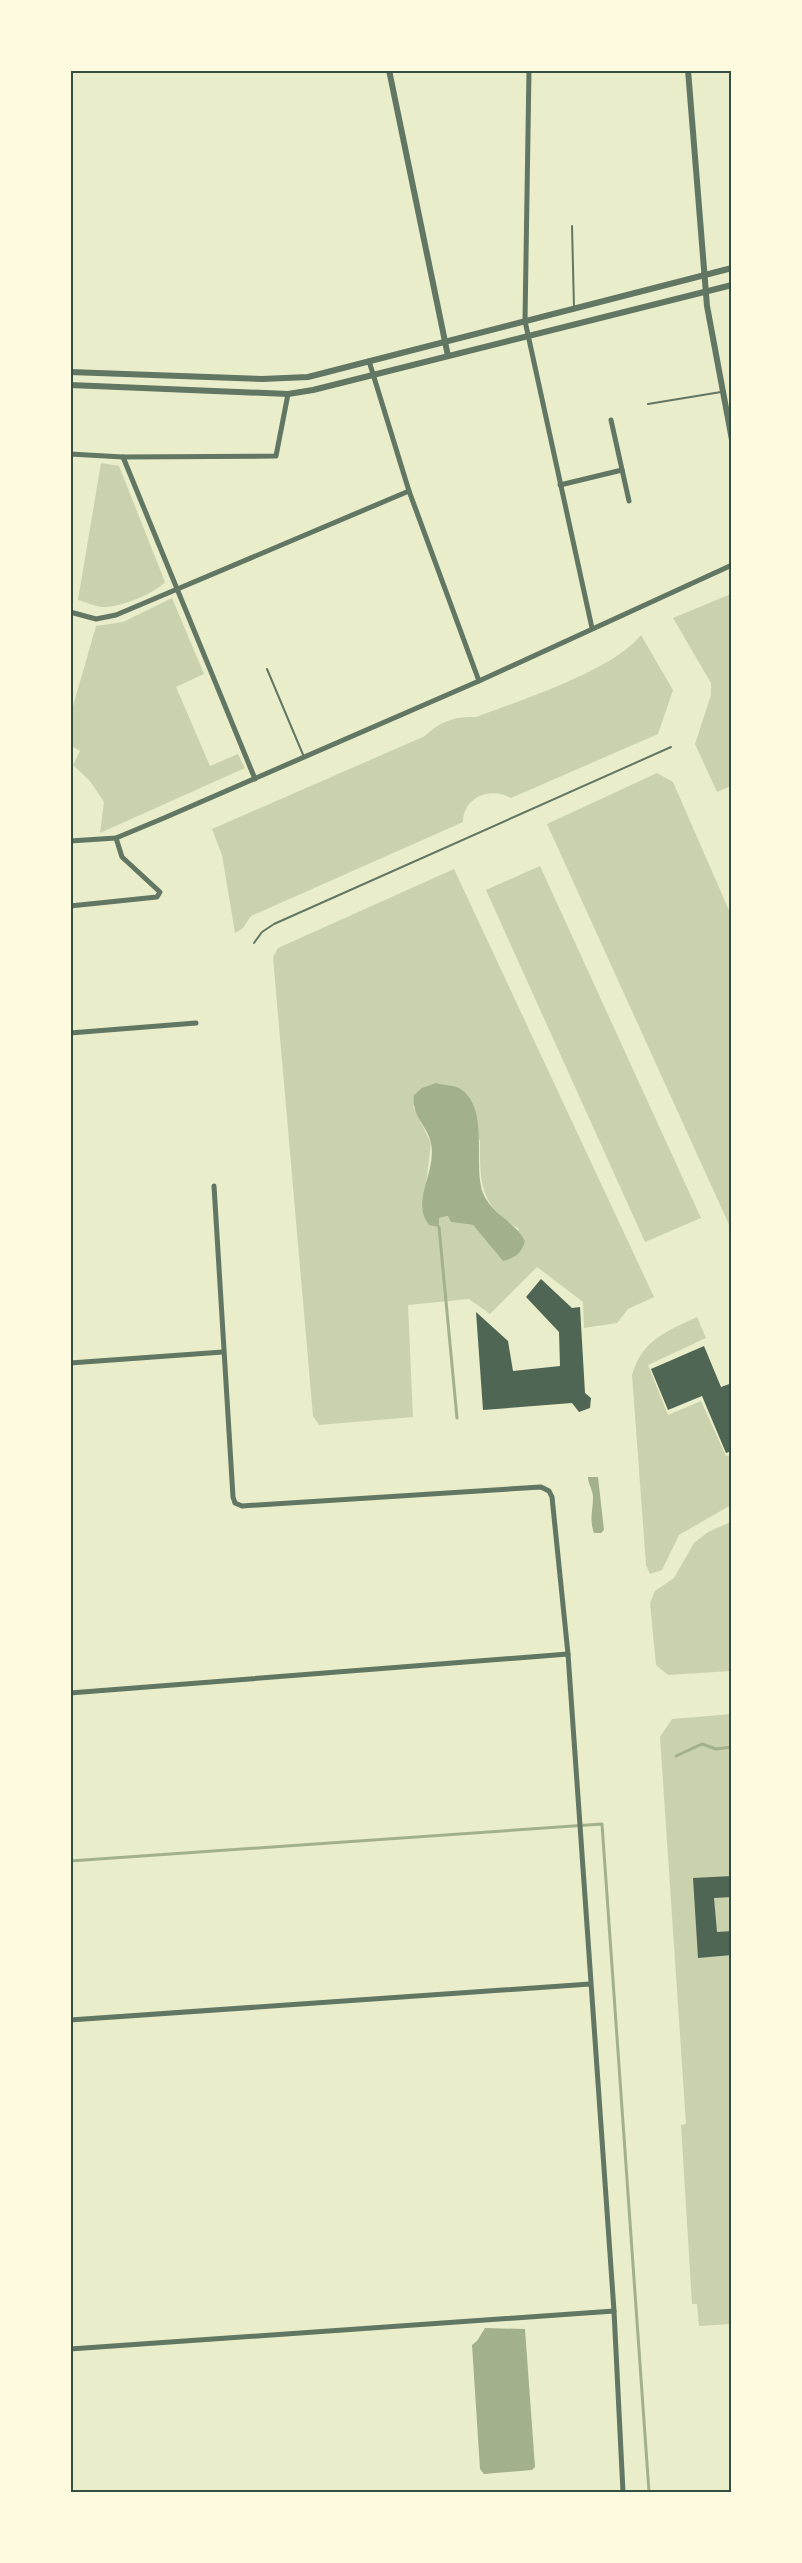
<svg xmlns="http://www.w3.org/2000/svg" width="802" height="2563" font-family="Manrope,sans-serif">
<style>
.green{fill:#cad2ad;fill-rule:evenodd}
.water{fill:#a3b18a}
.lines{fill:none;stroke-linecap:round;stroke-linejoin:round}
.stream{stroke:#a3b18a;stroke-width:3}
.building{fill:#4f6655}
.service{stroke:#617663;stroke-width:2}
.minor{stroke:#617663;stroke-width:5}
.tertiary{stroke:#617663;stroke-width:6}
.neatline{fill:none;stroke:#344e41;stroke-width:2}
</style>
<rect width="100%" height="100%" fill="#e9edc9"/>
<g class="green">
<path d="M 101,463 L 119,466 L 165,582 C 154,594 119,608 102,607 C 94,606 85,602 78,600 Z"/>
<polygon points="731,594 731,786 717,792 695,744 711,695 711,683 673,618"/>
<polygon points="172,598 204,674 176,687 210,766 238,754 245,768 100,833 104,802 90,781 73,765 80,751 70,745 71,713 96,626 123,622"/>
<path d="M 641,635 L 673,690 L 658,734 L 511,798 C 491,786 463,797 463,822 L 251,916 L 243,928 L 235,933 L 222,855 L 212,829 L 425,736 C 440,721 455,716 476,717 C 519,701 614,670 641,635 Z"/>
<polygon points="657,773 673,782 731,915 731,1229 547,824"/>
<polygon points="540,866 701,1218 645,1242 486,890"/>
<path d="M 454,869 L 654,1297 L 628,1309 L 617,1323 L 584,1328 L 583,1302 L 537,1267 L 490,1314 L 469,1299 L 408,1305 L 413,1417 L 319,1425 L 313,1416 L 273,957 L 278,948 ZM 413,1106 L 480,1140 C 480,1184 479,1204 519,1229 L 503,1261 L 473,1225 L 451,1222 L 449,1216 L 439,1218 L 425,1193 L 431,1143 Z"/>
<path d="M 697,1317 L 706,1338 L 648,1365 L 668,1415 L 701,1401 L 726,1456 L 731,1455 L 731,1505 L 679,1535 L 662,1570 L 650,1574 L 646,1565 L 632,1375 C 643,1339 666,1332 697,1317 Z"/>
<polygon points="731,1522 731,1671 668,1675 656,1665 650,1603 655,1591 674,1578 694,1543 708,1532"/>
<polygon points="731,1714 731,2324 699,2326 697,2304 692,2304 681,2125 686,2124 660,1737 672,1719"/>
</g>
<g class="water">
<path d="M 436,1083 C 442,1085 453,1085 459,1088 C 491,1107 472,1165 483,1193 C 492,1215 515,1221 525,1241 C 522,1253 515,1258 503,1261 L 473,1225 L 451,1222 L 448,1216 L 439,1218 L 439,1227 L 429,1225 C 410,1201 437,1173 431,1143 C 427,1125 411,1116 414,1095 L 422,1088 Z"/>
<path d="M 588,1477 L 598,1477 L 604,1530 L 601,1533 L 594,1533 C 589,1519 593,1511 593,1497 C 593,1490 588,1484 588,1477 Z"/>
<polygon points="485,2328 525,2329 535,2467 532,2470 484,2474 480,2469 472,2345 477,2341"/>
</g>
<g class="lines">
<g class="stream">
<polyline points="439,1227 457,1418"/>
<polyline points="676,1756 702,1744 716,1749 732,1747"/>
<polyline points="70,1861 602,1824 649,2492"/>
</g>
</g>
<g class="building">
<polygon points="541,1279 572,1308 580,1307 585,1393 591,1398 590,1408 579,1412 572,1403 483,1410 476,1312 508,1341 513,1371 560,1366 559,1332 526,1297"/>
<polygon points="704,1346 721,1387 732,1383 732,1451 726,1453 702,1396 668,1410 651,1369"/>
<polygon points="732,1876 732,1897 714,1898 717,1932 732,1931 732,1955 698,1958 693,1878"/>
</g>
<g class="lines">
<g class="service">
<polyline points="572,226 574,308"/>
<polyline points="648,404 721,392"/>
<polyline points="267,669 304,757"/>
<polyline points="254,943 262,932 274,924 671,747"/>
</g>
<g class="minor">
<polyline points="529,70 525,321 592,628"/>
<polyline points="369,361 409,491 479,681"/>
<polyline points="611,420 629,501"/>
<polyline points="70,454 123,457 276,456 288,394"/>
<polyline points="123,457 255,779"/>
<polyline points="560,485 622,470"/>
<polyline points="70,612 96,619 116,615 409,491"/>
<polyline points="70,841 116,838 164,818 479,681 732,565"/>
<polyline points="70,906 157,897 160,892 122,857 116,838"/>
<polyline points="70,1033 196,1023"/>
<polyline points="214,1186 233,1497 235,1503 242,1506 541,1487 549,1491 552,1497 568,1654 614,2311 623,2492"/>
<polyline points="70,1363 223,1352"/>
<polyline points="70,1693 568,1654"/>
<polyline points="70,2020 590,1984"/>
<polyline points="70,2349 614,2311"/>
</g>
<g class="tertiary">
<polyline points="389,70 448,356"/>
<polyline points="688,70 707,306 732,440"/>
<polyline points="70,372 262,379 308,377 732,268"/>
<polyline points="70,385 288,394 313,390 732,285"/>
</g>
</g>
<rect width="802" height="2563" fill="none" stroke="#fefae0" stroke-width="144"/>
<rect x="72" y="72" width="658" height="2419" class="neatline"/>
</svg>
